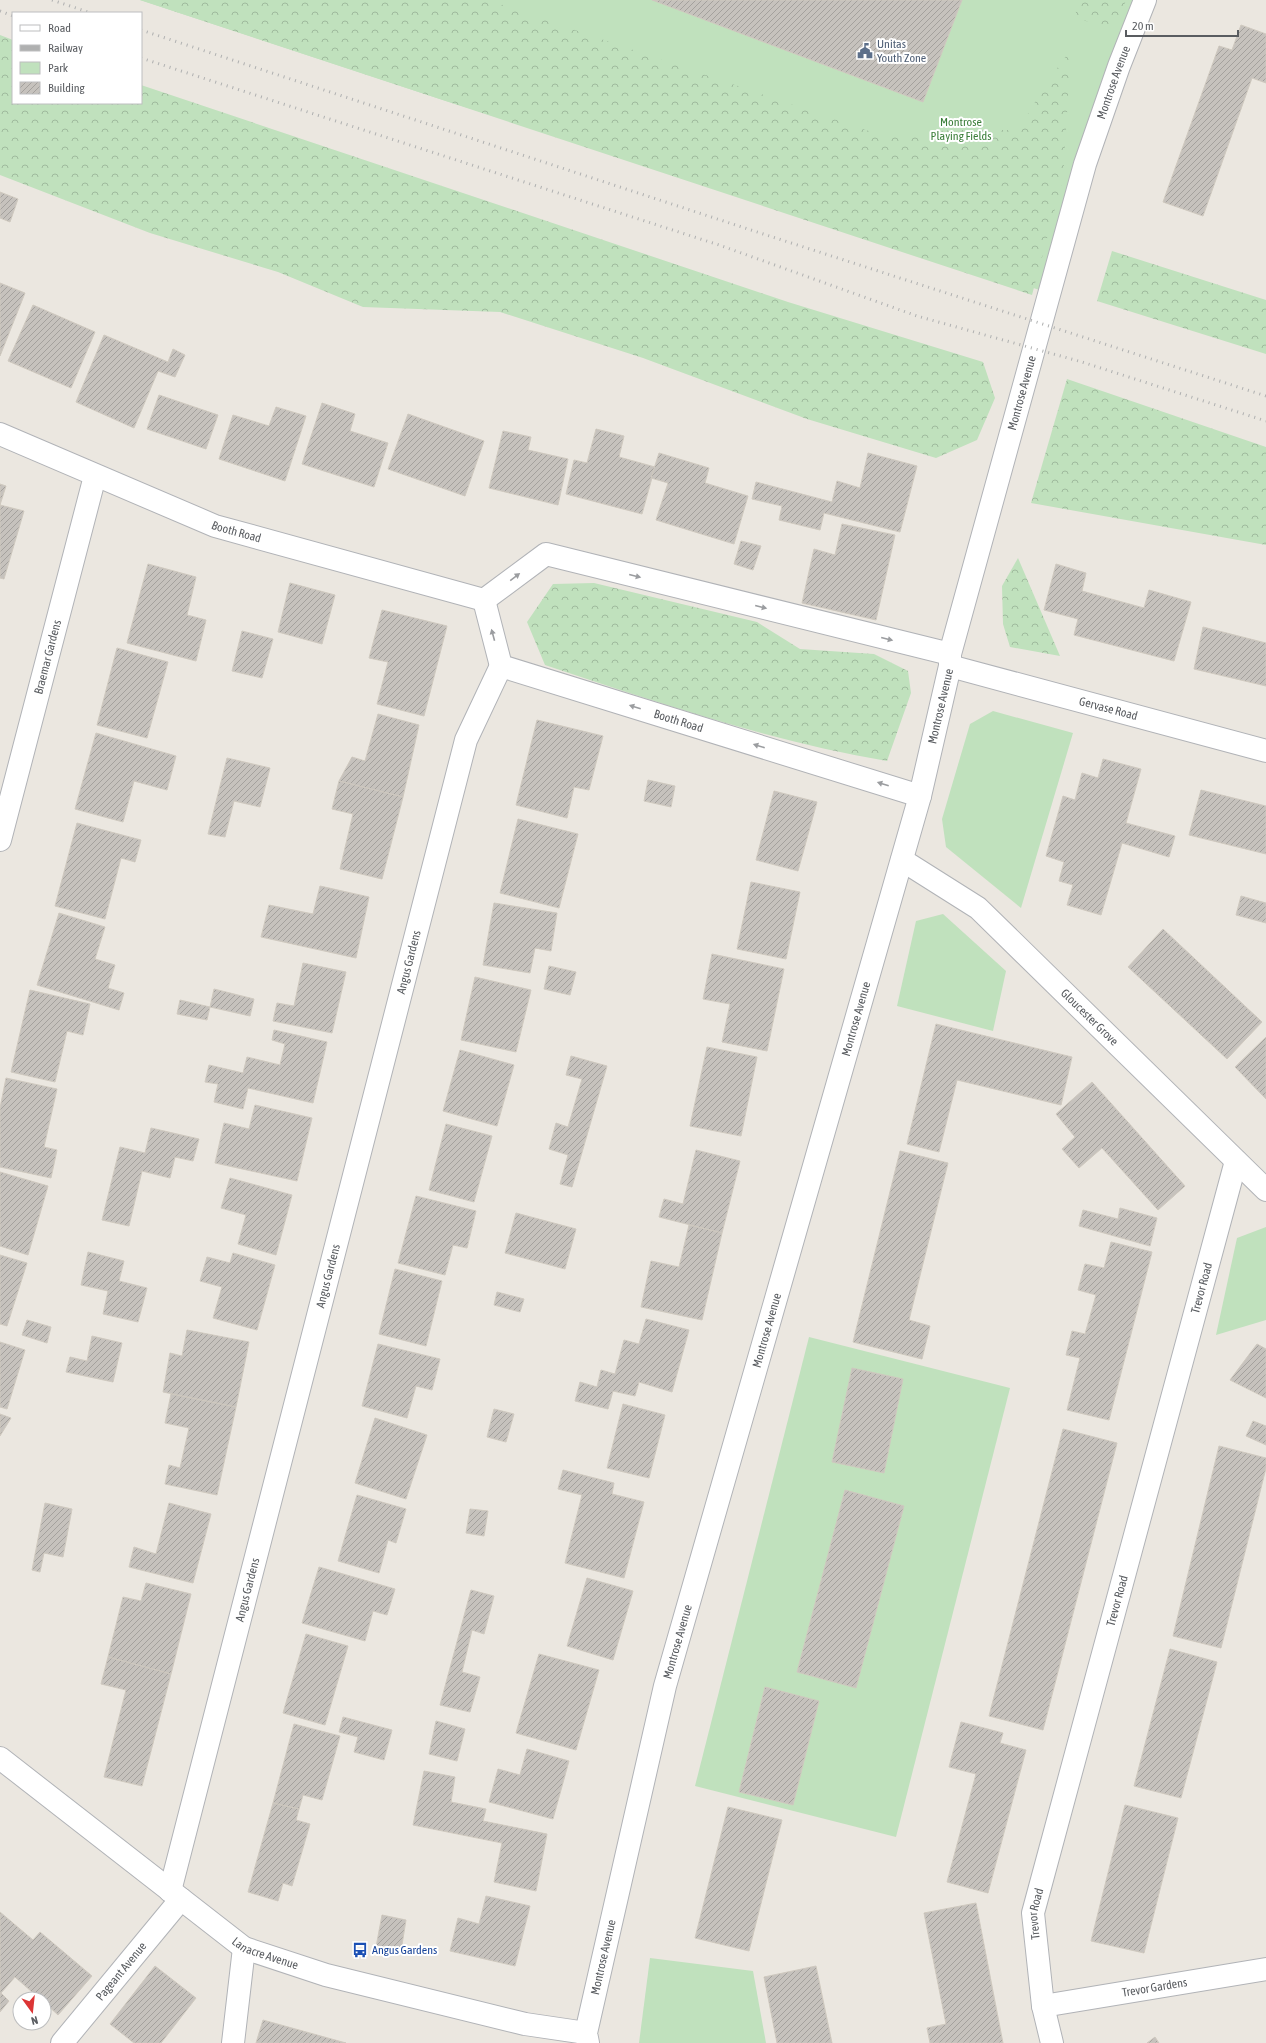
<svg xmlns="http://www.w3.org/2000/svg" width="1266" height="2043" font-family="'Asap Condensed',sans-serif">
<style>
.green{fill:#c0e1bd}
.forest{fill:url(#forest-crowns)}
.building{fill:url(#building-hatch);stroke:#cfc9bf}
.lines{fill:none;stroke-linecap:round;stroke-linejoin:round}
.minor-casing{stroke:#b1b3b7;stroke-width:24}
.minor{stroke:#fff;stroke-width:22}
.rail{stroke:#afb0b0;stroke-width:3;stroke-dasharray:1 5;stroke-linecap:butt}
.oneway{fill:#9b9da0}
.labels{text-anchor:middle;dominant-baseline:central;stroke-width:4;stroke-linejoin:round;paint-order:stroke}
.service-label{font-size:12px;fill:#4e5e75;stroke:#fff;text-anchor:start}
.street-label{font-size:12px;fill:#595c60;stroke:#fff}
.park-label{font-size:12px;fill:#3b7e39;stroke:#fff}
.transit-label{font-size:12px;fill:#164399;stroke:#fff;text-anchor:start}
</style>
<defs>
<pattern id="forest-crowns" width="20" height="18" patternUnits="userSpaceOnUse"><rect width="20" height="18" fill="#c0e1bd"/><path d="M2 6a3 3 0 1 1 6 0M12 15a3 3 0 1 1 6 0" fill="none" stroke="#9fba9d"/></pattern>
<pattern id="building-hatch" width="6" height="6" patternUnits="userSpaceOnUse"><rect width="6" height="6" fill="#c6c2bd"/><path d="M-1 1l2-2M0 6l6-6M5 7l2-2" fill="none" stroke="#a4a19d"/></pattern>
</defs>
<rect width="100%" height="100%" fill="#ebe7e0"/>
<g class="green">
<polygon points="140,0 1134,0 1049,293 443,100"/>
<polygon points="993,711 1073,733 1021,908 946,847 942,819 970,724"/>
<polygon points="943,914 1006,971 993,1031 897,1006 916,921"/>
<polygon points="1266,1227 1266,1320 1216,1335 1237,1238"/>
<polygon points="809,1337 1010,1388 896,1837 695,1786"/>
<polygon points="650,1958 753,1971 766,2043 639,2043"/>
</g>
<g class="forest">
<polygon points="140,0 488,0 883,136 952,130 1018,130 1046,84 1071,49 1063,179 1032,295"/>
<polygon points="1074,0 1126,0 1117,28 1077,19"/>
<polygon points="0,35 13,40 13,103 141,103 141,85 788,302 983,362 995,398 977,440 936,458 807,419 643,358 500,312 363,307 278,272 150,233 0,175"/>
<polygon points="1112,251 1266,300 1266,354 1097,301"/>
<polygon points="1067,379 1266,447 1266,545 1031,503"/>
<polygon points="1018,558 1060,656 1010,647 1003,624 1002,586"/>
<path d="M 594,583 L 757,622 L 800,649 L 874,654 L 908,671 L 911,693 L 887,761 C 772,742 656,702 545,665 L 527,622 L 553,584 Z"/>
</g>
<g class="building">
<polygon points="652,0 962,0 923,102"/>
<polygon points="1241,25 1266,34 1266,83 1252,78 1203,216 1163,202 1219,46 1232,50"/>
<polygon points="0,192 18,199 10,222 0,218"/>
<polygon points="0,283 25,293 0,356"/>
<polygon points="33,305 95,332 71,388 8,361"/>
<polygon points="104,335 168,362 173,349 185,355 175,377 158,371 134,428 76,402"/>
<polygon points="159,395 218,415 206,449 147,429"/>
<polygon points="322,403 355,414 350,431 388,443 374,487 302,464"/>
<polygon points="276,407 306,416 285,481 219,459 233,415 269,426"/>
<polygon points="408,414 484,441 465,496 388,469"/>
<polygon points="596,429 624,436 619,457 655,467 642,514 566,494 574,460 587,463"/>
<polygon points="503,431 531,437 528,450 568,459 558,505 489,488"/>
<polygon points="659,453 709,468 705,483 748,496 734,544 656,520 668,483 651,478"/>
<polygon points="868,453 917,466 900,532 824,513 820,530 779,520 782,506 752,499 756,482 832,502 837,481 860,488"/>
<polygon points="0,484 6,486 0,505 24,511 4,579 0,578"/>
<polygon points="842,524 895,535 876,620 802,603 814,549 835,555"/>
<polygon points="741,541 761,546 753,570 734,564"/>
<polygon points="148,564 196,577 187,615 206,620 196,661 127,643"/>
<polygon points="1056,564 1086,573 1082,591 1144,608 1149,590 1191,602 1174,661 1074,635 1078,619 1044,610"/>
<polygon points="290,583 335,595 322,644 278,632"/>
<polygon points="382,610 447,626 424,716 377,704 388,662 369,658"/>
<polygon points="1203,627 1266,643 1266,686 1194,669"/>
<polygon points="242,631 273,639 262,678 232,671"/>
<polygon points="117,648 168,662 147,738 97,725"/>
<polygon points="378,714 419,725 403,797 339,781 352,757 365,761"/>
<polygon points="537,720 603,736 589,790 574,787 567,818 516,805"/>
<polygon points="96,733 176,756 167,790 134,781 123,822 75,809"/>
<polygon points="227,758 270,768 260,807 234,801 225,837 208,834"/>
<polygon points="1103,759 1141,769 1126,823 1175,836 1169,857 1122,843 1101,915 1067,905 1073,885 1059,881 1064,862 1046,856 1063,796 1075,800 1082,773 1098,778"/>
<polygon points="648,780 675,786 671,807 644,801"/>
<polygon points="339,781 403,797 382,879 340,869 353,814 332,809"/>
<polygon points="1201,790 1266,806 1266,854 1189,835"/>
<polygon points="774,791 817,802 798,871 756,860"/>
<polygon points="518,819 578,834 559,908 500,893"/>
<polygon points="77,823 141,840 135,862 121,858 105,919 55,906"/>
<polygon points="751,882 800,892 786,959 737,949"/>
<polygon points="320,886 369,897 356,958 261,937 269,905 313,914"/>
<polygon points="1241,896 1266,903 1266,923 1236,915"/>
<polygon points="494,903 557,913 551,951 535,948 530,973 483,965"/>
<polygon points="59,913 105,927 95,959 115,965 108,988 124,993 119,1010 37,985"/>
<polygon points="1163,929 1262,1022 1227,1059 1128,967"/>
<polygon points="712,954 784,969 767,1051 722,1042 730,1004 703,999"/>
<polygon points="303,963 346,972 332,1033 273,1021 277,1003 294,1006"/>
<polygon points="549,966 576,972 570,995 544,989"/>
<polygon points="475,977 531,990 516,1052 461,1040"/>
<polygon points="214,989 254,999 250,1016 210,1007"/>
<polygon points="30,990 90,1004 83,1035 67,1031 55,1082 11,1072"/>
<polygon points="180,1000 210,1007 207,1020 177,1014"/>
<polygon points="936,1024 1072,1057 1061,1105 957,1080 939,1152 907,1144"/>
<polygon points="274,1030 327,1042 313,1103 248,1088 243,1109 214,1102 218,1084 205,1082 209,1065 243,1073 247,1057 280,1065 285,1044 272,1040"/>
<polygon points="1266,1037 1266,1099 1235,1067"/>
<polygon points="707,1047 757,1057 741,1136 690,1126"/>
<polygon points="460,1050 514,1065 497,1126 443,1111"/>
<polygon points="571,1056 607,1066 572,1187 560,1184 568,1155 549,1149 556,1123 568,1127 582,1079 566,1075"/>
<polygon points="6,1078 57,1089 44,1147 57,1150 51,1178 0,1167 0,1108"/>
<polygon points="1092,1082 1185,1186 1158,1210 1102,1148 1079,1168 1062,1149 1075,1137 1056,1114"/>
<polygon points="255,1105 312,1118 297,1181 215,1163 224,1123 249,1129"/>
<polygon points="446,1124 492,1136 474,1202 429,1190"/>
<polygon points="151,1128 199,1139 193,1161 175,1157 170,1178 142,1171 129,1226 102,1220 120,1147 145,1153"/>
<polygon points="696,1150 740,1161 722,1233 659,1217 664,1199 683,1204"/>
<polygon points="900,1151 948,1163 909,1320 930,1326 922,1359 853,1342"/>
<polygon points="0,1172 48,1186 28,1255 0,1246"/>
<polygon points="230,1178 292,1195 276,1255 238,1244 246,1215 221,1208"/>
<polygon points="416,1196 476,1211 467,1248 453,1245 445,1275 398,1263"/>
<polygon points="1120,1208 1157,1218 1150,1246 1079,1226 1083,1210 1118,1219"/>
<polygon points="516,1213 576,1229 565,1269 505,1253"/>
<polygon points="689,1225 722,1233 702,1320 641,1307 651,1261 679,1267"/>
<polygon points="1111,1242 1152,1252 1109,1420 1067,1410 1080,1358 1066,1355 1072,1331 1085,1334 1096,1295 1078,1290 1085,1264 1104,1268"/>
<polygon points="88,1252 124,1261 119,1281 147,1288 138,1322 103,1314 108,1291 81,1285"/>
<polygon points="233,1253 275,1265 257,1330 213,1318 222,1287 200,1281 207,1257 230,1263"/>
<polygon points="0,1255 27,1263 7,1326 0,1324"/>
<polygon points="395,1269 442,1281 426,1346 379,1334"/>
<polygon points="497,1292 524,1299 520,1312 494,1305"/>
<polygon points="646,1319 689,1330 672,1392 639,1382 635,1396 613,1391 608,1409 575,1401 580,1382 597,1387 601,1370 615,1374 624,1340 639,1344"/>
<polygon points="27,1320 51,1327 47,1343 22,1335"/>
<polygon points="187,1330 249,1342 236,1407 163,1392 170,1353 182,1356"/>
<polygon points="92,1336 122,1343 113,1382 66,1372 70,1357 87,1361"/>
<polygon points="0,1342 25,1350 7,1409 0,1407"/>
<polygon points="378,1344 440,1359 432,1390 416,1386 407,1418 362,1406"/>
<polygon points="1257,1344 1266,1349 1266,1398 1230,1380"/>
<polygon points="852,1368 903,1379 884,1473 832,1462"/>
<polygon points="171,1394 236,1407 217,1495 165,1484 169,1465 180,1468 189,1428 165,1423"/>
<polygon points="623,1404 665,1415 649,1478 607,1468"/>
<polygon points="494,1409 514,1414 506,1442 487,1437"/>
<polygon points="0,1414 11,1418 0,1436"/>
<polygon points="375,1418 427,1435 406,1499 355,1483"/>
<polygon points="1253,1421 1266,1426 1266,1445 1246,1436"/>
<polygon points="1063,1429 1117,1443 1043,1730 989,1716"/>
<polygon points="1219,1446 1266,1458 1266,1468 1221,1648 1173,1636"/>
<polygon points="563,1470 614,1483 612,1494 644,1502 624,1578 565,1563 582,1495 558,1489"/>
<polygon points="845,1490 904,1506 856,1688 797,1672"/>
<polygon points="357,1495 406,1509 396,1543 388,1540 379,1573 338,1561"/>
<polygon points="45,1503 72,1509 63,1557 44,1553 40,1572 32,1570"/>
<polygon points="169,1503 211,1514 193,1583 129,1567 134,1547 156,1554"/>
<polygon points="470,1509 488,1511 484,1536 466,1533"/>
<polygon points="319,1567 395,1589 387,1615 373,1611 365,1641 302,1623"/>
<polygon points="587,1578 633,1591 613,1660 567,1646"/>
<polygon points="146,1583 191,1594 171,1674 108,1657 123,1597 141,1601"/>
<polygon points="471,1590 494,1596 484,1634 472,1630 462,1672 480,1677 470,1712 440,1705"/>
<polygon points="306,1634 348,1646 325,1725 283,1713"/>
<polygon points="1170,1649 1217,1662 1181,1798 1134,1786"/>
<polygon points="539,1654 599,1670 576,1750 516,1733"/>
<polygon points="108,1657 171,1674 142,1786 104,1777 126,1690 101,1684"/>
<polygon points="765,1687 819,1701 793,1805 739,1792"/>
<polygon points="343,1717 392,1730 384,1760 354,1752 358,1737 339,1732"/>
<polygon points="436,1721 465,1729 457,1761 429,1754"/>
<polygon points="961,1722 1003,1733 1000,1743 1026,1750 988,1893 947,1882 976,1774 949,1767"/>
<polygon points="294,1724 340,1736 322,1800 303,1795 299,1809 273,1803"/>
<polygon points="527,1749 569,1761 553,1819 489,1802 498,1769 520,1775"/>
<polygon points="424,1771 455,1777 451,1802 486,1809 483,1821 547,1834 536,1891 494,1882 502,1843 413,1825"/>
<polygon points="273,1803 299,1809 296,1820 310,1824 292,1886 283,1883 278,1901 248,1892"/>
<polygon points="1125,1805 1178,1818 1144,1953 1091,1941"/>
<polygon points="728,1807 782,1820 749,1951 695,1938"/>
<polygon points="486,1896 530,1906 515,1966 450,1951 458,1918 479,1924"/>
<polygon points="976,1903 1003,2043 930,2043 927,2028 946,2024 924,1913"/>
<polygon points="0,1912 33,1940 40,1932 92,1976 58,2015 44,2002 44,1999 40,1999 15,1977 1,1993 9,2001 0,2012"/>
<polygon points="382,1915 406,1920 401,1951 376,1947"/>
<polygon points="155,1966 196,1998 161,2043 134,2043 110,2024"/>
<polygon points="816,1966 832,2043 777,2043 764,1977"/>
<polygon points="263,2020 346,2043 256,2043"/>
<polygon points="1155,2037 1159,2043 1147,2043"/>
</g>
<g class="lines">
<defs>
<g id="minor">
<path id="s1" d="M 0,434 L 215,526 L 484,600"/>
<path id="s2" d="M 484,600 L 501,666 L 920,796"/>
<polyline points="484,600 546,554 950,654"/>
<path id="s3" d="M 950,666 L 1266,751"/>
<path id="s4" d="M 0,840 L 95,476"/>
<path id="s5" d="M 902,860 L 978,908 L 1266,1190"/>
<path id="s6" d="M 0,1758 L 244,1948 L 326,1975 L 525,2024 L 586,2033"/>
<path id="s7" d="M 170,1891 L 466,740 L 501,666"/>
<path id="s8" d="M 1043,2006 L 1266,1969"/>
<path id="s9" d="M 62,2043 L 181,1899"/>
<polyline points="233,2043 244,1948"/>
<path id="s10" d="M 588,2043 L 586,2033 L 665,1686 L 920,796 L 950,666 L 950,654 L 1085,164 L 1119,66 L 1145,0"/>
<path id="s11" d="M 1052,2043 L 1043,2006 L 1033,1913 L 1236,1161"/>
</g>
</defs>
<use href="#minor" class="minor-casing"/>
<use href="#minor" class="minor"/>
<g class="rail">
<polyline points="52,0 91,13"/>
<polyline points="0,11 13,16"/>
<polyline points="141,30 754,231 1266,396"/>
<polyline points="141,58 719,245 917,316 1082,362 1266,421"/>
</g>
</g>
<defs><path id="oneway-solid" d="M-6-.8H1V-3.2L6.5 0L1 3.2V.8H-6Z"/></defs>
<g class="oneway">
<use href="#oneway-solid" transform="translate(635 576) rotate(14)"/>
<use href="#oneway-solid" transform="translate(515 577) rotate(-37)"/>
<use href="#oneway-solid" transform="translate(761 607) rotate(14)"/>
<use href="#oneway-solid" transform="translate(493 635) rotate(-105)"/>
<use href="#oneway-solid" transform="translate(887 639) rotate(14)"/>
<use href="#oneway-solid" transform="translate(635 707) rotate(-163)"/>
<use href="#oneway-solid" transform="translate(759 746) rotate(-163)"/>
<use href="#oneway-solid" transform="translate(883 784) rotate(-163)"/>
</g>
<defs>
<symbol id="civic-bare" viewBox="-9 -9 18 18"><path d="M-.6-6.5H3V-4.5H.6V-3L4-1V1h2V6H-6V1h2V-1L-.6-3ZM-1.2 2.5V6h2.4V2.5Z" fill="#5c6f8a" stroke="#fff" stroke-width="2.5" paint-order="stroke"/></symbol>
<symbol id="bus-bare" viewBox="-9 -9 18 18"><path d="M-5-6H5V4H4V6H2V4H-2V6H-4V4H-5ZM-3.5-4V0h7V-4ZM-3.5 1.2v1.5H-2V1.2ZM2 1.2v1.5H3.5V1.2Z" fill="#1a4fb4" stroke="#fff" stroke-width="2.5" paint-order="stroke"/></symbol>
</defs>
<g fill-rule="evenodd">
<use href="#civic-bare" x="854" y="40" width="22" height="22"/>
<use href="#bus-bare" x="349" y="1939" width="22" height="22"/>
</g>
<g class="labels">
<g class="service-label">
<text x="877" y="44">Unitas<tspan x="877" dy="14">Youth Zone</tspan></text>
</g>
<g class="street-label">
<text stroke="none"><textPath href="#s10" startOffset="2032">Montrose Avenue</textPath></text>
<text stroke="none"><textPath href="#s10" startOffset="1708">Montrose Avenue</textPath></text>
<text stroke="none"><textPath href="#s1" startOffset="256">Booth Road</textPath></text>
<text stroke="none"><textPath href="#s4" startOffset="189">Braemar Gardens</textPath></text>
<text stroke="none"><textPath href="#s10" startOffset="1384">Montrose Avenue</textPath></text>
<text stroke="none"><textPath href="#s3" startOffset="164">Gervase Road</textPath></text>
<text stroke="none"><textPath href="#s2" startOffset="254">Booth Road</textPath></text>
<text stroke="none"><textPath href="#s7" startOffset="959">Angus Gardens</textPath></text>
<text stroke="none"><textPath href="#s5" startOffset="246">Gloucester Grove</textPath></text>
<text stroke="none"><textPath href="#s10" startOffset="1060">Montrose Avenue</textPath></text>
<text stroke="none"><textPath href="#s7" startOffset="635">Angus Gardens</textPath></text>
<text stroke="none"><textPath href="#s11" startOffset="779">Trevor Road</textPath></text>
<text stroke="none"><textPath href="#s10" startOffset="736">Montrose Avenue</textPath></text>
<text stroke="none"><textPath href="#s7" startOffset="311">Angus Gardens</textPath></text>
<text stroke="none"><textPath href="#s11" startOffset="455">Trevor Road</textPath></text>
<text stroke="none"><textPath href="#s10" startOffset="412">Montrose Avenue</textPath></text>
<text stroke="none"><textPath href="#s11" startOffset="131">Trevor Road</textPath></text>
<text stroke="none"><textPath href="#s6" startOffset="331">Lanacre Avenue</textPath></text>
<text stroke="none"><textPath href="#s10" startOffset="88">Montrose Avenue</textPath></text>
<text stroke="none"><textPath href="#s9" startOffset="93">Pageant Avenue</textPath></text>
<text stroke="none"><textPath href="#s8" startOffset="113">Trevor Gardens</textPath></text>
</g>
<g class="park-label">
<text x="961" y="122">Montrose<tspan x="961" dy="14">Playing Fields</tspan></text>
</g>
<g class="transit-label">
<text x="372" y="1950">Angus Gardens</text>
</g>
</g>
<rect x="12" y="12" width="130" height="92" fill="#ffffff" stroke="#bdbebf"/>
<rect x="20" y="25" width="20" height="6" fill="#ffffff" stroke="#bdbebf"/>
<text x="48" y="32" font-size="12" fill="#595c60">Road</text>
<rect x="20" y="45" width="20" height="6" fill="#afb0b0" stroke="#bdbebf"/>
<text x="48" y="52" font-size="12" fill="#595c60">Railway</text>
<rect x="20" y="62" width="20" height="12" fill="#c0e1bd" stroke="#bdbebf"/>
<text x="48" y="72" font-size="12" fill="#595c60">Park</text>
<rect x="20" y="82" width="20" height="12" fill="url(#building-hatch)" stroke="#bdbebf"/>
<text x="48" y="92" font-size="12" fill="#595c60">Building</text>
<g transform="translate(32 2011) rotate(165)"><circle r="19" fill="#ffffff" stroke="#bdbebf"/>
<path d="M0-3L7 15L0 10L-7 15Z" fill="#dc3535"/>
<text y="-6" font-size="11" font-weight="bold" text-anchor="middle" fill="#595c60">N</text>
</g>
<path d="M1126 30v6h112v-6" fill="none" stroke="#595c60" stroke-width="2"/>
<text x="1132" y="30" font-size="12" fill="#595c60" stroke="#ffffff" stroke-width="3" paint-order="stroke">20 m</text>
</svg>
